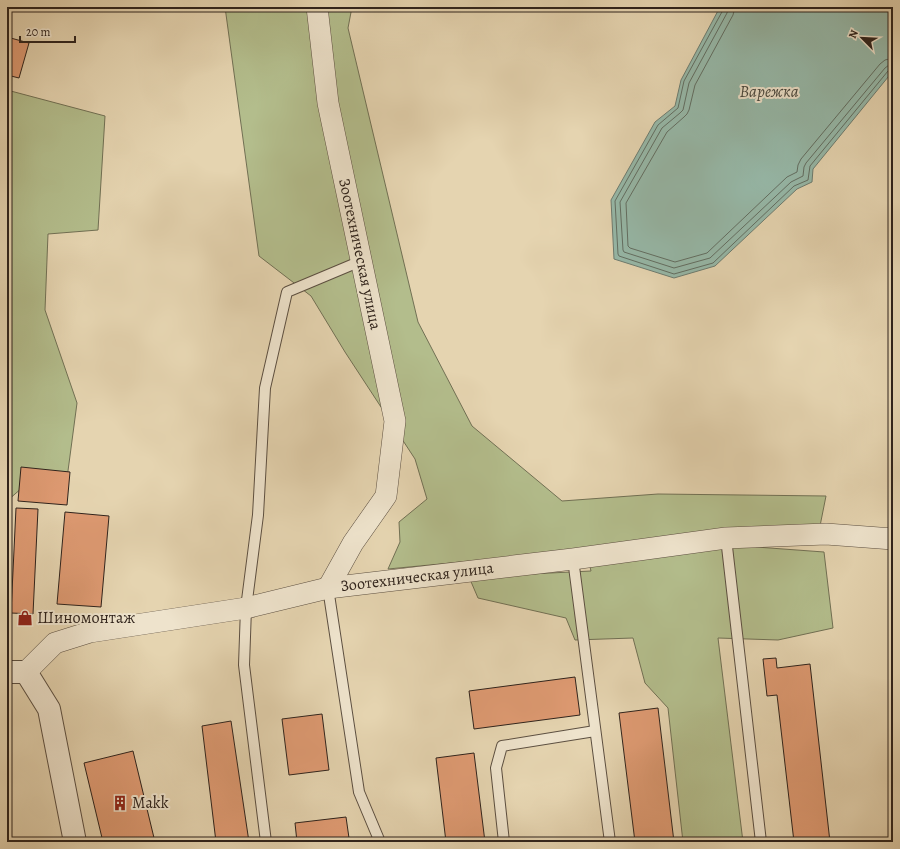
<svg xmlns="http://www.w3.org/2000/svg" width="900" height="849" font-family="Alegreya,serif">
<style>
.green{fill:#b3bd8c;stroke:#717054}
.water{fill:#96b8a8;stroke:#6d7c70}
.lines{fill:none;stroke-linecap:round;stroke-linejoin:round}
.shore{stroke:#626e62;stroke-width:1}
.building{fill:#de9a72;stroke:#2f231c}
.service-casing{stroke:#5c4f41;stroke-width:12}
.minor-casing{stroke:#5c4f41;stroke-width:22}
.tertiary-casing{stroke:#5c4f41;stroke-width:24}
.service{stroke:#eee3cc;stroke-width:10}
.minor{stroke:#eee3cc;stroke-width:21}
.tertiary{stroke:#eee3cc;stroke-width:22}
.labels{text-anchor:middle;dominant-baseline:central;stroke-width:4;stroke-linejoin:round;paint-order:stroke}
.street-label{font-size:16px;fill:#2f231c;stroke:#eee3cc}
.poi-label{font-size:16px;fill:#2f231c;stroke:#eee3cc;text-anchor:start}
.water-label{font-size:17px;font-style:italic;fill:#49483f;stroke:#eee3cc}
</style>
<rect width="100%" height="100%" fill="#e5d4b0"/>
<filter id="stains"><feTurbulence type="fractalNoise" baseFrequency=".005" numOctaves="4"/><feColorMatrix values="0 0 0 0 .2 0 0 0 0 .09 0 0 0 0 .02 0 0 0 .5 -.17"/></filter>
<radialGradient id="worn" r=".72"><stop offset=".6" stop-color="#630" stop-opacity="0"/><stop offset="1" stop-color="#630" stop-opacity=".3"/></radialGradient>
<g class="green">
<polygon points="225,7 352,7 348,28 418,322 472,426 562,501 658,494 826,496 820,526 756,547 824,552 833,628 778,640 718,638 743,842 683,842 668,708 645,683 633,638 575,640 566,618 478,598 469,577 591,571 586,550 388,569 400,542 399,522 427,499 415,459 345,352 311,296 259,256"/>
<polygon points="7,90 105,116 98,230 48,234 45,310 77,403 64,501 23,487 7,501"/>
</g>
<polygon class="water" points="720,7 893,7 893,71 813,169 812,182 797,189 715,266 674,278 614,259 611,200 655,122 675,106 681,80"/>
<g class="lines">
<g class="shore">
<polyline points="724,7 723,10 684,81 678,108 658,125 615,201 618,254 619,256 674,274 713,263 794,186 808,180 810,166 888,71 890,70 893,69"/>
<polyline points="729,7 727,13 689,83 683,110 680,113 662,128 620,202 623,250 624,252 674,268 710,258 791,182 803,176 804,167 806,163 885,68 889,65 893,64"/>
<polyline points="735,7 733,15 695,85 689,110 687,114 684,117 667,132 626,203 628,246 630,248 675,262 707,253 787,177 797,172 798,165 801,159 880,64 885,60 893,58"/>
</g>
</g>
<g class="building">
<polygon points="7,37 29,43 19,78 7,75"/>
<polygon points="21,467 70,472 67,505 18,501"/>
<polygon points="16,508 38,509 33,614 11,613"/>
<polygon points="65,512 109,516 101,607 57,604"/>
<polygon points="776,658 777,668 810,664 830,842 794,842 777,695 767,696 763,659"/>
<polygon points="575,677 580,715 474,729 469,691"/>
<polygon points="658,708 674,842 635,842 619,713"/>
<polygon points="322,714 329,770 289,775 282,719"/>
<polygon points="231,721 249,842 216,842 202,726"/>
<polygon points="133,751 155,842 103,842 84,763"/>
<polygon points="474,753 485,842 446,842 436,758"/>
<polygon points="346,817 349,838 334,839 334,842 297,842 295,823"/>
</g>
<g class="lines">
<defs>
<g id="service">
<polyline points="726,538 761,842"/>
<polyline points="573,559 610,842"/>
<polyline points="328,588 359,792 380,842"/>
<polyline points="266,842 244,665 246,608 258,515 265,388 287,292 361,261"/>
<polyline points="504,842 496,768 502,746 595,731"/>
</g>
<g id="minor">
<polyline points="317,7 328,103 395,421 386,496 353,543 328,588"/>
<polyline points="26,672 55,643 90,632 246,608 328,588 573,559 726,538 826,534 893,539"/>
</g>
<polyline id="tertiary" points="7,672 26,672 49,709 75,842"/>
</defs>
<use href="#service" class="service-casing"/>
<use href="#minor" class="minor-casing"/>
<use href="#tertiary" class="tertiary-casing"/>
<use href="#service" class="service"/>
<use href="#minor" class="minor"/>
<use href="#tertiary" class="tertiary"/>
</g>
<defs>
<symbol id="shop-bare" viewBox="-9 -9 18 18"><path d="M-5-2.5h2.3a2.7 3.5 0 0 1 5.4 0H5L5.5 6h-11ZM-1.5-2.5h3a1.5 2.3 0 0 0-3 0Z" fill="#8f2418" stroke="#eee3cc" stroke-width="2.5" paint-order="stroke"/></symbol>
<symbol id="building-bare" viewBox="-9 -9 18 18"><path d="M-4-6H4V6H1V3H-1V6H-4ZM-2.5-4.3h1.7v1.8h-1.7ZM.8-4.3h1.7v1.8H.8ZM-2.5-1h1.7V.8h-1.7ZM.8-1h1.7V.8H.8Z" fill="#8f2418" stroke="#eee3cc" stroke-width="2.5" paint-order="stroke"/></symbol>
</defs>
<g fill-rule="evenodd">
<use href="#shop-bare" x="14" y="607" width="22" height="22"/>
<use href="#building-bare" x="109" y="792" width="22" height="22"/>
</g>
<g class="labels">
<g class="street-label">
<text transform="translate(360 254) rotate(78)">Зоотехническая улица</text>
<text transform="translate(417 577) rotate(-7)">Зоотехническая улица</text>
</g>
<g class="poi-label">
<text x="37" y="618">Шиномонтаж</text>
<text x="132" y="803">Makk</text>
</g>
<g class="water-label">
<text x="769" y="91">Варежка</text>
</g>
</g>
<rect width="900" height="849" fill="none" stroke="#e5d4b0" stroke-width="24"/>
<rect x="8" y="8" width="884" height="833" fill="none" stroke="#2f231c" stroke-width="2"/>
<rect x="12" y="12" width="876" height="825" fill="none" stroke="#2f231c"/>
<g transform="translate(862 38) rotate(294)" stroke="#eee3cc" stroke-width="3" paint-order="stroke">
<path d="M0-3L7 15L0 10L-7 15Z" fill="#2f231c"/>
<text y="-6" font-size="11" font-weight="bold" text-anchor="middle" fill="#2f231c">N</text>
</g>
<path d="M20 36v6h55v-6" fill="none" stroke="#2f231c" stroke-width="2"/>
<text x="26" y="36" font-size="12" fill="#2f231c" stroke="#eee3cc" stroke-width="3" paint-order="stroke">20 m</text>
<rect width="100%" height="100%" filter="url(#stains)"/>
<rect width="100%" height="100%" fill="url(#worn)"/>
</svg>
